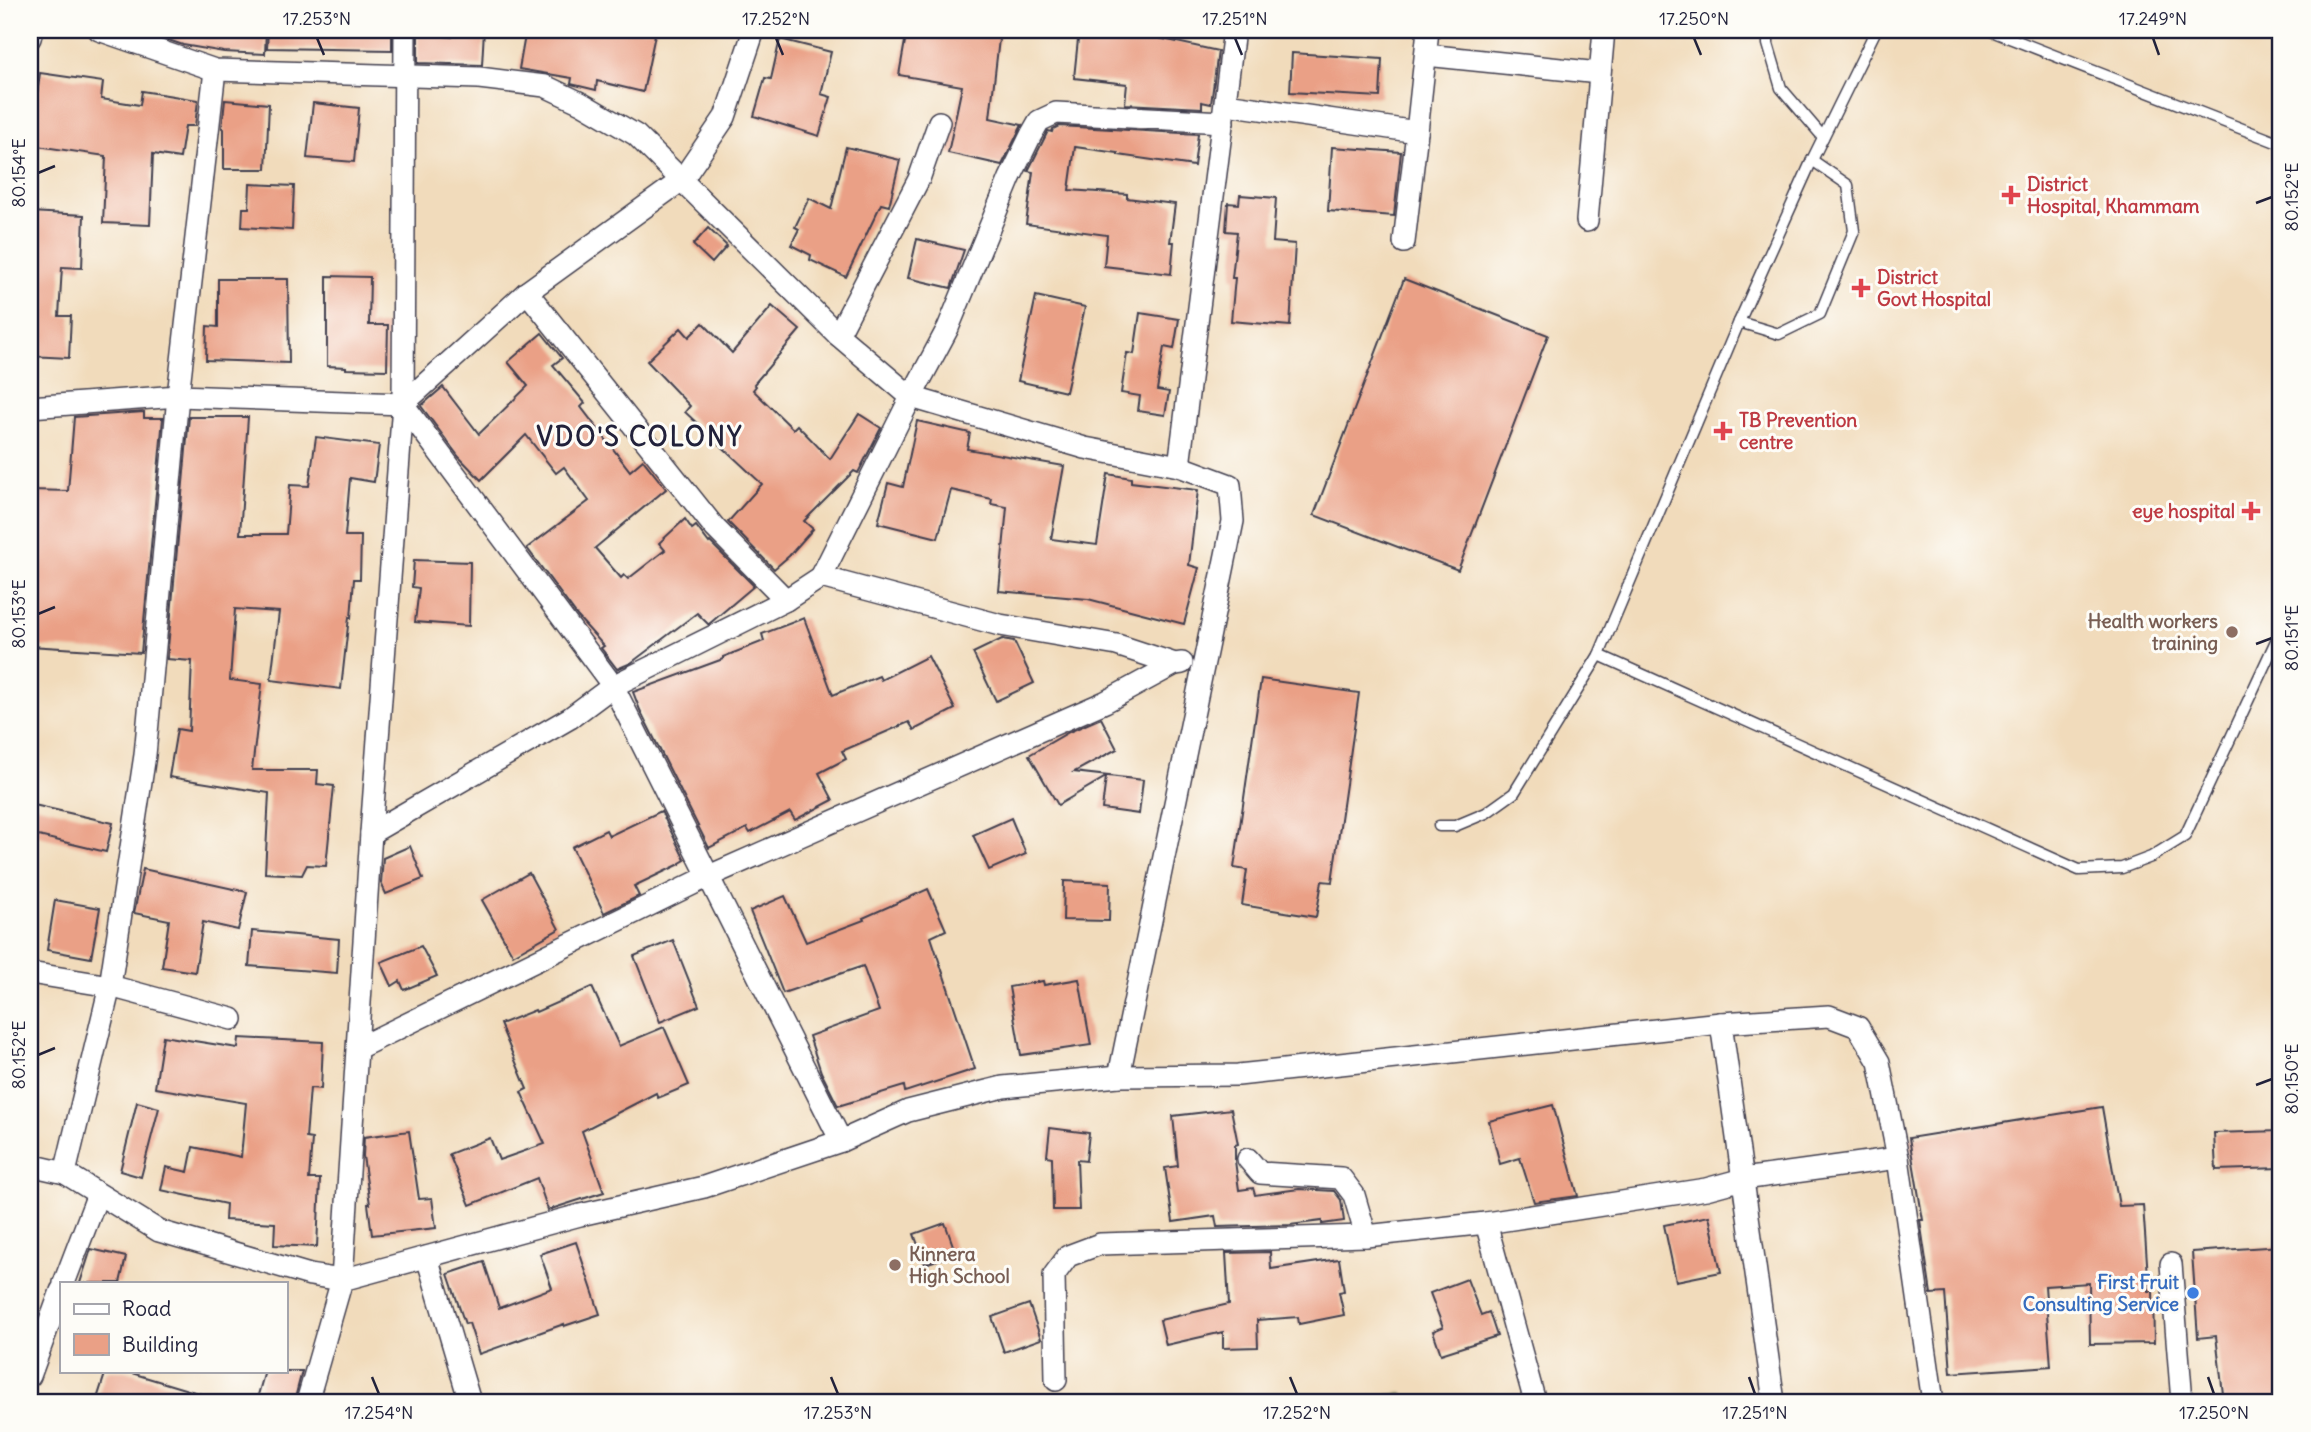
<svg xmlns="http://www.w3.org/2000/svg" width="2311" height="1432" font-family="Delius,sans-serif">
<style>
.green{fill:#9ebf68;stroke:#607052;stroke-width:2}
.building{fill:#eaa086}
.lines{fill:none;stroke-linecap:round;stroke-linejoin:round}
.lane-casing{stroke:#413e4e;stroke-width:13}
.street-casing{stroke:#413e4e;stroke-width:24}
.lane{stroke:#fff;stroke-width:10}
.street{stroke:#fff;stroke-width:21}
.ticks{fill:none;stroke:#22223b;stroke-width:2.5}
.health-dot{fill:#e0444e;stroke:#fdfcf7;stroke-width:2.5}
.education-dot{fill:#8d6e63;stroke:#fdfcf7;stroke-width:2.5}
.shop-dot{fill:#3f7fe0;stroke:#fdfcf7;stroke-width:2.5}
.labels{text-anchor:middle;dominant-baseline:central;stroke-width:6;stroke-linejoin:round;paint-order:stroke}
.health-label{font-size:19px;font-weight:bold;fill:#be3a42;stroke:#fdfcf7;text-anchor:start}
.education-label{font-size:19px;font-weight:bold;fill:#785e54;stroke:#fdfcf7;text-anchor:end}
.shop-label{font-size:19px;font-weight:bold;fill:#366cbe;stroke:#fdfcf7;text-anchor:end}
.district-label{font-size:26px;font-weight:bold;letter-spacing:2px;fill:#22223b;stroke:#fdfcf7}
.neatline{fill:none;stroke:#22223b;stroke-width:2.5}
.ticks-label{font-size:18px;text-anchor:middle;fill:#22223b}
</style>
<rect width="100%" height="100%" fill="#fdfcf7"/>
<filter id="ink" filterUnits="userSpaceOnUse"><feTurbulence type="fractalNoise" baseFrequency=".0143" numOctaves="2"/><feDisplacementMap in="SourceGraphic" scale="14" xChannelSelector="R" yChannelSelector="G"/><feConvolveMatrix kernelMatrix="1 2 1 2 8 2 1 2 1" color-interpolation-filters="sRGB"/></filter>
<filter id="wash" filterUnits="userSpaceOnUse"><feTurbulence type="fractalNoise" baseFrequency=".00686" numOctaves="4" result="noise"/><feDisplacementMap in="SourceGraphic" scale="28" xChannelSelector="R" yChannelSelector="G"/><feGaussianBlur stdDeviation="1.57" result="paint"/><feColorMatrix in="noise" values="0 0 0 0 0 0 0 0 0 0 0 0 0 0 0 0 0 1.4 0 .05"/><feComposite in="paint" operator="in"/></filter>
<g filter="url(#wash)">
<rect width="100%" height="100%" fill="#f1dbbb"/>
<polygon class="green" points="1403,1394 1404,1402 1324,1402"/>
<g id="blocks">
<g class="building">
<polygon points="161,30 266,30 265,54 224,52 183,45 160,37"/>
<polygon points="268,30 392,30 392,50 267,48"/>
<polygon points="452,30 484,30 482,65 418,63 418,33 452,37"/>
<polygon points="526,30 656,30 643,92 597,81 596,90 571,84 572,78 519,69"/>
<polygon points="907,30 1000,30 990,118 1022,125 1002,165 948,153 962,86 899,75"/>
<polygon points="1079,30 1122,30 1218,51 1211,104 1202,102 1202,108 1125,104 1127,84 1074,78"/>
<polygon points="780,39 831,52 821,94 831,97 819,136 754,116 765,78 771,79"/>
<polygon points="1292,53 1382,59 1380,97 1290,92"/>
<polygon points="40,73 103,82 101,99 140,105 142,91 198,100 195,126 185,126 180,158 153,154 150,225 103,223 106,156 30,145"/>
<polygon points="225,100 269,104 266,169 224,169 224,129 222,128"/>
<polygon points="313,103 359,108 354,162 307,158"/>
<polygon points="1059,126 1198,134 1194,166 1118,155 1118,153 1075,147 1069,190 1127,194 1127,198 1175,204 1170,242 1174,242 1171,274 1104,266 1107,235 1026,224 1033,172 1028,171 1048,131 1052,132 1053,129"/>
<polygon points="846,147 900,160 889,206 881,204 846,277 810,260 811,255 791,245 799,229 795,227 809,198 831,209"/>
<polygon points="1332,147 1401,152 1394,216 1328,211"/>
<polygon points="250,184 294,186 292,230 242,227 243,208 249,208"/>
<polygon points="1240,195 1276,198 1273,242 1295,244 1290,326 1231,321 1235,278 1232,278 1237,232 1226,231 1228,203 1239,204"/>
<polygon points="30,212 84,215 82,268 62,267 59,316 71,316 69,358 30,356"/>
<polygon points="708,228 727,246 712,263 693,245"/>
<polygon points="917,239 964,250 951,288 908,278"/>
<polygon points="327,276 370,277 369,325 388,325 387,370 346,369 346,367 327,366"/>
<polygon points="218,279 288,279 289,363 206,360 207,326 218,327"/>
<polygon points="1404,279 1548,335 1458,570 1314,515"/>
<polygon points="1036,296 1085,307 1066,392 1018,381"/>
<polygon points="772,306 800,330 754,384 756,386 753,390 793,429 797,425 830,459 859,414 881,428 858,473 854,471 804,521 813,529 789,556 774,569 728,522 762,484 685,412 690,406 647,361 681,328 689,337 703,323 732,353"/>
<polygon points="1140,313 1179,319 1174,349 1164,347 1157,390 1169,392 1165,415 1138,411 1140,396 1121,393 1127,353 1134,354"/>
<polygon points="542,333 562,358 553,365 585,403 581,407 630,471 643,460 666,489 595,548 621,578 624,575 628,579 665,550 659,543 685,519 692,529 696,526 709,543 710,542 754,586 709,624 708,624 697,613 631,663 617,669 601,648 604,646 578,617 527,548 589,501 564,467 556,473 526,435 481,480 459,457 421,406 443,387 479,434 528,386 508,362"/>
<polygon points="144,412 144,418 163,418 141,653 30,646 30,490 68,491 74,417"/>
<polygon points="189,417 248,417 240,534 286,534 290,485 309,486 316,437 379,445 374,482 350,478 345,536 361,536 360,579 354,579 351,618 349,617 341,689 271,680 279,612 235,609 230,680 262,684 252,770 318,770 317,784 334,786 326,866 307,865 302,875 265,873 269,793 169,777 177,729 189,731 192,661 167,659"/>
<polygon points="917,421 970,433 967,449 1064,466 1051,539 1097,545 1108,474 1131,478 1131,482 1198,490 1189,565 1199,568 1184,624 1088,599 999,591 1007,507 991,504 992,499 951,490 938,538 878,523 888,483 903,487"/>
<polygon points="414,560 470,562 469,626 415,622 419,588 412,587"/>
<polygon points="804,618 833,695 879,676 881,680 928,656 955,709 914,730 909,722 842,751 846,759 819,773 833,800 795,820 790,812 750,833 747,828 709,848 640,710 633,692 723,659 723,657 764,641 762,634"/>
<polygon points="1002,639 1014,641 1034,683 996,701 973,653"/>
<polygon points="1261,679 1359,693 1332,882 1322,881 1316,917 1242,905 1247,870 1234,868"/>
<polygon points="1101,718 1117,749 1074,772 1143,780 1139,814 1102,809 1106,777 1058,805 1029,755 1069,732"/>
<polygon points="34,805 113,823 106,852 30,834 30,820"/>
<polygon points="661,811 685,860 680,863 680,864 634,886 639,896 604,913 572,847 606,830 609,836"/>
<polygon points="1011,818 1026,854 989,870 973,835"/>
<polygon points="410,846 423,879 386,894 381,883 383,858"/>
<polygon points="143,869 247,892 238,930 203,922 195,972 162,967 169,920 134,913"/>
<polygon points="529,873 559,929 513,955 482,900"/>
<polygon points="1064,881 1110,883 1109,921 1063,920"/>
<polygon points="928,889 946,930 931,937 975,1069 905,1092 904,1086 838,1106 821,1072 809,1036 879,1011 863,966 783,993 750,911 785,896 806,942 864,920 863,918"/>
<polygon points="55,900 100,908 91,958 47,950"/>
<polygon points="252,931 339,939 337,973 249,966"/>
<polygon points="673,940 699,1006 660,1022 634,956"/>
<polygon points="421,946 437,976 404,990 400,981 392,986 381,962"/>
<polygon points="1079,979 1091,1045 1021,1055 1009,987 1043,981 1044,985"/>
<polygon points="592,987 619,1046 664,1027 689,1085 658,1098 656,1093 582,1131 604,1192 548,1210 537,1178 470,1205 449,1154 490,1138 499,1160 545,1144 521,1092 527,1089 500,1024 535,1010 536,1012"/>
<polygon points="163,1036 238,1048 239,1038 323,1042 321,1089 310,1088 306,1138 312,1139 309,1179 320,1179 317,1247 274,1245 275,1223 225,1220 226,1204 161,1190 166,1167 188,1172 193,1147 241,1157 246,1103 155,1088"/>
<polygon points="137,1102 159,1108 141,1177 120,1171"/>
<polygon points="1553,1105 1578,1196 1534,1202 1520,1158 1500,1164 1489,1121"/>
<polygon points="2102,1107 2119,1206 2143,1205 2149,1291 2153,1291 2154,1343 2090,1344 2089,1283 2045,1286 2051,1366 1951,1373 1945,1293 1931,1294 1920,1220 1923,1220 1909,1138"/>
<polygon points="1231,1109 1238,1144 1235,1145 1235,1161 1239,1190 1253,1188 1255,1195 1299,1189 1334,1191 1341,1200 1344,1221 1322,1224 1322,1221 1290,1225 1217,1227 1215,1216 1173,1222 1165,1168 1178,1166 1173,1116"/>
<polygon points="1050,1128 1089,1133 1086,1161 1077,1160 1079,1210 1053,1210 1052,1157 1047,1156"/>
<polygon points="409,1131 419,1199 432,1198 436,1228 372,1235 368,1204 370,1204 363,1156 364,1137"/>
<polygon points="2281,1131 2281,1168 2216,1170 2214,1133"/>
<polygon points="1709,1216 1721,1272 1676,1281 1664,1225"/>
<polygon points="945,1223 956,1254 925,1264 914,1234"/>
<polygon points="576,1242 600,1314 564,1326 564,1324 479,1354 469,1323 465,1324 448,1274 484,1262 499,1308 552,1288 540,1254"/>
<polygon points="2281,1246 2281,1402 2224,1402 2216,1336 2198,1338 2192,1252"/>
<polygon points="91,1249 126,1257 120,1283 80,1283"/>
<polygon points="1270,1252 1271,1269 1339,1259 1344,1291 1339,1292 1344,1315 1299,1324 1298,1317 1257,1320 1258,1347 1223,1348 1223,1332 1166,1345 1160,1320 1229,1304 1226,1253"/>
<polygon points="1467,1279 1481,1315 1489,1312 1497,1336 1441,1354 1433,1331 1443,1327 1430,1293"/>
<polygon points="1029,1304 1041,1339 1004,1352 992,1317"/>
<polygon points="106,1371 125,1371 211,1397 210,1402 96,1402"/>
<polygon points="265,1371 302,1371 294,1402 256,1402"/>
</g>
</g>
</g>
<g filter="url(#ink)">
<use href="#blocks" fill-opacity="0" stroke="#413e4e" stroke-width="2"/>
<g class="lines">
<defs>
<g id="lane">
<polyline points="1768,30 1768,44 1781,88 1823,137"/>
<polyline points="1876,30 1812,160 1739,322 1599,655 2079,870 2122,868 2151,857 2185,836 2281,630"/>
<polyline points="1989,30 2281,144"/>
<polyline points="1739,322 1779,334 1820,314 1854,231 1848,185 1812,160"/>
<polyline points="1439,826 1455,826 1486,813 1514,793 1599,655"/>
</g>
<g id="street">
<polyline points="99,30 215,70 479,78 545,86 581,103 636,135 838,335 911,397 1085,448 1179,466 1230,485 1233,521 1119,1076"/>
<polyline points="30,38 32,30"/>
<polyline points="1426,55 1599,73"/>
<polyline points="1226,104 1417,132 1428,30"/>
<polyline points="1587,221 1604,30"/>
<polyline points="1404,242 1417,132"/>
<polyline points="527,292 715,528 786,600 821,577 1000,625 1117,645 1175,664 1182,663"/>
<polyline points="838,335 919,179 939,122"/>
<polyline points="403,404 613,686 841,1141"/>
<polyline points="30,407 178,396 403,404 527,292 682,180 725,117 754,30"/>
<polyline points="1179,466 1234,30"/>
<polyline points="821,577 911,397 948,328 1010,178 1031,135 1039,121 1056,113 1223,122"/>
<polyline points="371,833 570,718 613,686 786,600"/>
<polyline points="30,973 110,986 232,1019"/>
<polyline points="1721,1023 1774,1402"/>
<polyline points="358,1048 709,876 1105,702 1175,664"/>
<polyline points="1248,1159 1260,1173 1341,1178 1354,1195 1366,1236"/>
<polyline points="30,1165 65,1173 159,1231 310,1275 342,1280 580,1215 704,1187 841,1141 908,1111 1003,1087 1119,1076 1238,1075 1721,1023 1829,1016 1858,1027 1879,1062 1898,1158 1933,1402"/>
<polyline points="65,1173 110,986 145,755 178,396 215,70"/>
<polyline points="1486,1223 1535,1402"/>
<polyline points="427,1257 470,1402"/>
<polyline points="2171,1264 2182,1402"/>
<polyline points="64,1283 98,1194"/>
<polyline points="30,1376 61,1291"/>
<polyline points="1056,1380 1054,1275 1068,1256 1100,1244 1366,1236 1486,1223 1706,1189 1743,1179 1898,1158"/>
<polyline points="307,1402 342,1280 371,833 403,404 405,30"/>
</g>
</defs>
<use href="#lane" class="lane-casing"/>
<use href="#street" class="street-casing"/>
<use href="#lane" class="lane"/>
<use href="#street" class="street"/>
</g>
</g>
<path class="ticks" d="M 317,38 L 324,55M 776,38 L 783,55M 1235,38 L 1242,55M 1694,38 L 1701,55M 2153,38 L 2159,55M 38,173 L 55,166M 2256,203 L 2272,197M 38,614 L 55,607M 2256,644 L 2272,638M 38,1055 L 55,1048M 2256,1085 L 2272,1079M 372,1377 L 379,1394M 831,1377 L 838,1394M 1290,1377 L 1297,1394M 1749,1377 L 1755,1394M 2208,1377 L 2214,1394"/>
<g class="health-dot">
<path d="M2007.5 184.5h7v7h7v7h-7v7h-7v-7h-7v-7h7z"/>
<path d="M1857.5 277.5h7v7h7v7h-7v7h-7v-7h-7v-7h7z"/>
<path d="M1719.5 420.5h7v7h7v7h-7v7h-7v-7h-7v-7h7z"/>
<path d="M2247.5 500.5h7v7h7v7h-7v7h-7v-7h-7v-7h7z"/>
</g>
<g class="education-dot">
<circle cx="2232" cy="632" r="7"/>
<circle cx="895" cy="1265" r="7"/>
</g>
<circle class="shop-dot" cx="2193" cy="1293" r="7"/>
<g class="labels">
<g class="health-label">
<text x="2027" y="184">District<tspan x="2027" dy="22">Hospital, Khammam</tspan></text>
<text x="1877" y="277">District<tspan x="1877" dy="22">Govt Hospital</tspan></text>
<text x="1739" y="420">TB Prevention<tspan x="1739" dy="22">centre</tspan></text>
<text x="2235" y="511" text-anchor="end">eye hospital</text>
</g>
<g class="education-label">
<text x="2218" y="621">Health workers<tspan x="2218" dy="22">training</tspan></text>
<text x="909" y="1254" text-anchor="start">Kinnera<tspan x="909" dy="22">High School</tspan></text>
</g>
<g class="shop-label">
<text x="2179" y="1282">First Fruit<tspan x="2179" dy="22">Consulting Service</tspan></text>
</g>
<g class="district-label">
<text x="640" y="436">VDO'S COLONY</text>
</g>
</g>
<rect width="2311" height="1432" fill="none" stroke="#fdfcf7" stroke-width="77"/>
<rect x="60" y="1282" width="228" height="91" fill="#fdfcf7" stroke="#a5a5ac" stroke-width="2"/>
<rect x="74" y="1304" width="35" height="10" fill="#ffffff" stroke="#a5a5ac" stroke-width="2"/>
<text x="122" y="1316" font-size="21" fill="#22223b">Road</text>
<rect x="74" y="1334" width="35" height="21" fill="#eaa086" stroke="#a5a5ac" stroke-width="2"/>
<text x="122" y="1352" font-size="21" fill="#22223b">Building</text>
<rect x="38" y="38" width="2234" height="1356" class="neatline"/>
<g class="ticks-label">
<text x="317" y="25">17.253°N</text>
<text x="776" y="25">17.252°N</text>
<text x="1235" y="25">17.251°N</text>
<text x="1694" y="25">17.250°N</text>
<text x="2153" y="25">17.249°N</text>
<text transform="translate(19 173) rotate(-90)" y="6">80.154°E</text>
<text transform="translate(2292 197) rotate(-90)" y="6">80.152°E</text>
<text transform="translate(19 614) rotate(-90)" y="6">80.153°E</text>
<text transform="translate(2292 638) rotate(-90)" y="6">80.151°E</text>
<text transform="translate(19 1055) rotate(-90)" y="6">80.152°E</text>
<text transform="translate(2292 1079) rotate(-90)" y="6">80.150°E</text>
<text x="379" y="1419">17.254°N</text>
<text x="838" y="1419">17.253°N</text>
<text x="1297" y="1419">17.252°N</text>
<text x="1755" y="1419">17.251°N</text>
<text x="2214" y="1419">17.250°N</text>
</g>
</svg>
